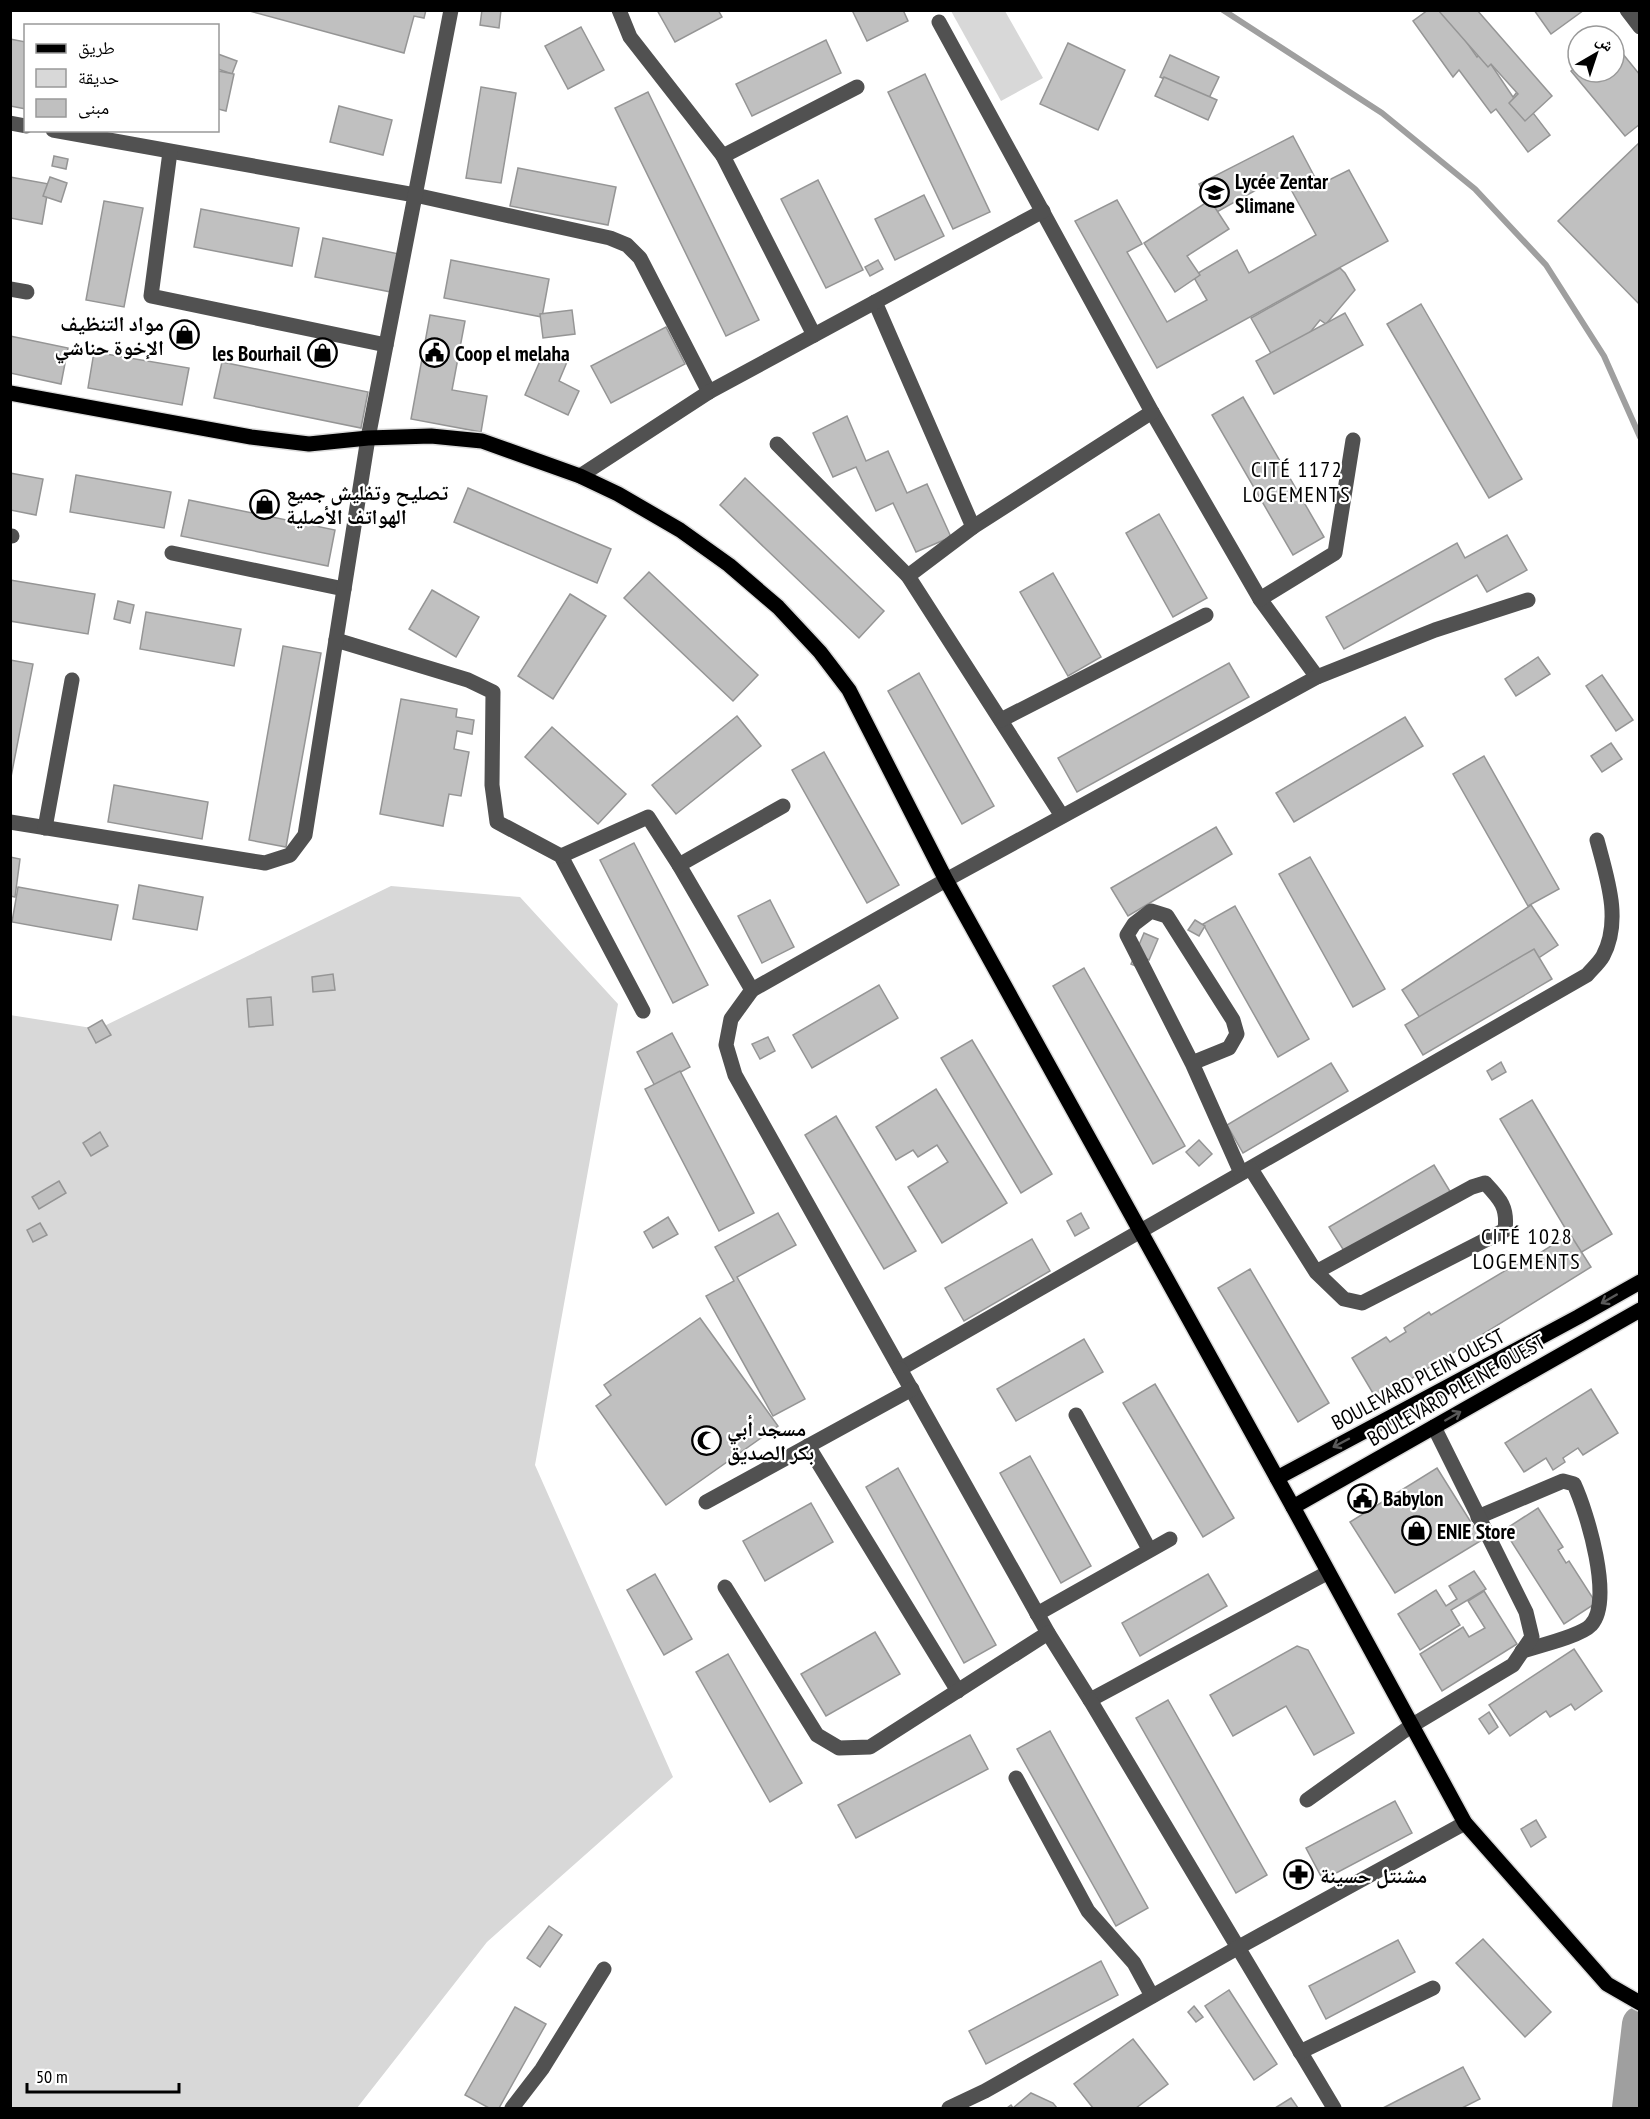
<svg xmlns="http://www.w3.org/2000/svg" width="1650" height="2119" font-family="'PT Sans Narrow','Noto Naskh Arabic',sans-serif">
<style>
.green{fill:#d8d8d8}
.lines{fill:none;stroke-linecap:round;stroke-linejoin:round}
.stream{stroke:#9f9f9f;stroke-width:6}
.river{stroke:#9f9f9f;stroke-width:36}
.building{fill:#c0c0c0;stroke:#959595;stroke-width:1.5}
.major-casing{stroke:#dbdbdb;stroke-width:18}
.minor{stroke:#515151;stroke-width:15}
.major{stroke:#000;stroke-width:15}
.oneway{stroke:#595959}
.labels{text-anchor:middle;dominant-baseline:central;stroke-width:4.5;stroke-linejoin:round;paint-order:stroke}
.poi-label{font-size:21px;font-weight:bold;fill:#000;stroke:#fff;text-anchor:start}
.street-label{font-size:21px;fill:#000;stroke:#fff}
.neighbourhood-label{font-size:22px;letter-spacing:1.5px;fill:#000;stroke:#fff}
</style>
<rect width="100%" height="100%" fill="#fff"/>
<g class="green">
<polygon points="951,11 1005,11 1043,78 1001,101"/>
<polygon points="391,886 520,897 618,1004 535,1465 673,1777 487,1942 357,2108 11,2108 10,1015 98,1029"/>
</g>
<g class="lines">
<polyline class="stream" points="1223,10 1382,113 1475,189 1546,265 1604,356 1640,437"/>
<polyline class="river" points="1630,2108 1640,2024"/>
</g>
<g class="building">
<polygon points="246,10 426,10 424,18 414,16 404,53"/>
<polygon points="482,10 501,10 499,28 480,25"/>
<polygon points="657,10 718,10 722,17 675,42"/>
<polygon points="852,10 903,10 908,21 867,41"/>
<polygon points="1428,10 1444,10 1477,57 1482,51 1513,97 1517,92 1550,135 1528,152 1496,109 1491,113 1459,70 1453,77 1413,21"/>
<polygon points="1438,10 1477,10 1552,96 1525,121 1509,103 1518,94 1491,64 1488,67"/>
<polygon points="1534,10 1584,10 1551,34"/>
<polygon points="581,27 604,70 568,89 545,46"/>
<polygon points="10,39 26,42 26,109 10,106"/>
<polygon points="826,40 841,73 752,116 736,84"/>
<polygon points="1068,43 1125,70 1098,130 1040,104"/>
<polygon points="1614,43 1640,75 1640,124 1625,136 1571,71 1578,65 1578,72 1614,72"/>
<polygon points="218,54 237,61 232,74 218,69"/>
<polygon points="1170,55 1219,77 1209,98 1160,77"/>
<polygon points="218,71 234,74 226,111 218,109"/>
<polygon points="925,74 990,212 953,229 888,92"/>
<polygon points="1164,77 1217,100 1208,120 1155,96"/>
<polygon points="481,87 516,93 501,183 466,178"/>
<polygon points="648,92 759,320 726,336 615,108"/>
<polygon points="339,106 392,120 383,155 330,142"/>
<polygon points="1293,136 1319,185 1349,170 1388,241 1157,368 1075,221 1117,200 1142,244 1127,252 1167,322 1207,300 1193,276 1237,250 1249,273 1316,235 1283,175 1215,213 1199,184"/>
<polygon points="1640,142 1640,305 1558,221"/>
<polygon points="54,156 68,159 66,169 52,166"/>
<polygon points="518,168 616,187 608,225 510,206"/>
<polygon points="10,177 49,184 42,224 10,218"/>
<polygon points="50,177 67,183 61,202 43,196"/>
<polygon points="818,180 863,270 826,288 781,199"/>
<polygon points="924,195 944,236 895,260 875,219"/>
<polygon points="1210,200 1229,229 1187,256 1200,275 1175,292 1144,243"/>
<polygon points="104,201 143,208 124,307 86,300"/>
<polygon points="201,209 299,228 292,266 194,247"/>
<polygon points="323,238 399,254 391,292 315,277"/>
<polygon points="451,260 549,279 542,317 444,298"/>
<polygon points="878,260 883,269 870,276 865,267"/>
<polygon points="1340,268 1345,273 1355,290 1326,324 1320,320 1308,335 1273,357 1251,318"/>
<polygon points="1421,304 1522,479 1489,498 1387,324"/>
<polygon points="572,310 575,334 543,338 540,314"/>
<polygon points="1345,313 1363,345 1274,394 1256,361"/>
<polygon points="430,315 465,321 452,390 487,396 481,432 411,419"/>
<polygon points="666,327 685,364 611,403 591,366"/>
<polygon points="10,336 68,348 61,384 10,373"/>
<polygon points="94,352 189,368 182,405 88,388"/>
<polygon points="544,352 567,362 559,381 579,391 568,415 525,395"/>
<polygon points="222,362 368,392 361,428 214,398"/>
<polygon points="1243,397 1324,537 1293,555 1212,415"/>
<polygon points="847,416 866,461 888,451 907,493 927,484 951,537 916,552 893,503 876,511 856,467 833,477 813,433"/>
<polygon points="10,473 43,479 36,515 10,510"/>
<polygon points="76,475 171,492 164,528 70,512"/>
<polygon points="745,478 884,611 859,638 720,505"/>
<polygon points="468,488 611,549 597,583 454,522"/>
<polygon points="189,500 335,530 328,566 181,536"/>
<polygon points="1159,514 1207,598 1173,617 1126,533"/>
<polygon points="1507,535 1527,570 1487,592 1477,575 1344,649 1326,617 1457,543 1465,558"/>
<polygon points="649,572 758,675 733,701 624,598"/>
<polygon points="1053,573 1101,657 1068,676 1020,592"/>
<polygon points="10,580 95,594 88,634 10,621"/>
<polygon points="432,590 479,617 456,657 409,629"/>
<polygon points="570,594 606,616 553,699 518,676"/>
<polygon points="118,601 134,605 130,623 114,619"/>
<polygon points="146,612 241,629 234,666 140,649"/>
<polygon points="283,646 321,653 286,847 249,840"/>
<polygon points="1538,657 1550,674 1516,696 1505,679"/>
<polygon points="10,660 33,664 10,782"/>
<polygon points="1229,663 1249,697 1077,792 1058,758"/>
<polygon points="919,673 994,806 962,824 888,691"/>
<polygon points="1602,675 1633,720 1616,731 1586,686"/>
<polygon points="401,699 457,709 456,717 474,720 472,734 457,731 454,749 469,752 461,796 449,794 443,826 380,814"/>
<polygon points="737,716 761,746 676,814 652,785"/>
<polygon points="1405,717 1423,746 1294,822 1276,793"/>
<polygon points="552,727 626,794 598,824 525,757"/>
<polygon points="1611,743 1622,759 1602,772 1591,756"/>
<polygon points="824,752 899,885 867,903 792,770"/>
<polygon points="1484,756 1559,889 1528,906 1453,774"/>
<polygon points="114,785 208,802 202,839 108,822"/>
<polygon points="1216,827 1232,854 1128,916 1111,888"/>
<polygon points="634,843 708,985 673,1003 600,860"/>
<polygon points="10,857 20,859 15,897 10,896"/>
<polygon points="1310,857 1385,989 1353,1007 1279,874"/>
<polygon points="139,885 203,897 197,930 133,919"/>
<polygon points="18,887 118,905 111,940 12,922"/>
<polygon points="770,900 794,947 762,963 738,916"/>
<polygon points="1531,905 1558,945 1519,971 1513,961 1422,1021 1402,990"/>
<polygon points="1235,906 1309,1039 1278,1057 1203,924"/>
<polygon points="1195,920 1205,926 1199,936 1188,930"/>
<polygon points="1144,933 1158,939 1149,960 1142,957 1138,967 1131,964"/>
<polygon points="1534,949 1552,979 1423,1055 1405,1025"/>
<polygon points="1084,968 1185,1146 1153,1164 1053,986"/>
<polygon points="333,974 335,990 313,992 312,977"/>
<polygon points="879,985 898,1018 812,1068 793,1035"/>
<polygon points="271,997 273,1025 249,1027 247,999"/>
<polygon points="102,1020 111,1035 96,1043 88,1028"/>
<polygon points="672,1033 690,1067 655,1086 637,1052"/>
<polygon points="768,1037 775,1051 760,1059 752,1044"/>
<polygon points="972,1040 1052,1174 1021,1193 941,1058"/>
<polygon points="1501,1062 1506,1072 1492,1080 1487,1071"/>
<polygon points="1331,1063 1348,1091 1243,1153 1227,1125"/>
<polygon points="680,1071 754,1213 719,1231 645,1089"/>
<polygon points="936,1089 1007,1203 942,1243 908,1187 948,1162 937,1145 918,1157 913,1150 896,1160 876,1127"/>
<polygon points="1532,1100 1612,1234 1580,1253 1500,1119"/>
<polygon points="836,1116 916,1251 884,1269 805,1135"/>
<polygon points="100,1132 108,1146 91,1156 83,1143"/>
<polygon points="1199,1140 1212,1154 1199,1166 1186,1152"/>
<polygon points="1434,1165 1451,1193 1346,1254 1329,1227"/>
<polygon points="59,1181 66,1193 39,1209 32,1197"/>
<polygon points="778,1213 796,1245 737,1277 805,1399 773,1416 706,1296 734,1281 715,1247"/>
<polygon points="1081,1213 1089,1228 1075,1236 1067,1221"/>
<polygon points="668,1217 678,1234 653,1248 644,1232"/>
<polygon points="40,1223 47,1235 33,1242 27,1230"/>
<polygon points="1570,1234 1591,1267 1377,1400 1352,1358 1386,1337 1390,1342 1406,1332 1404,1328 1429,1312 1431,1315 1518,1263 1519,1266"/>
<polygon points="1032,1239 1050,1271 964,1321 945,1288"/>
<polygon points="1250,1269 1329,1403 1298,1422 1218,1288"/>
<polygon points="700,1318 778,1426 666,1505 596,1406 611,1395 604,1385"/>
<polygon points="1084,1339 1103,1372 1016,1421 997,1389"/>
<polygon points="1155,1384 1234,1518 1203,1537 1123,1403"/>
<polygon points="1591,1389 1618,1433 1583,1455 1578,1448 1563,1458 1565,1462 1553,1470 1546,1458 1524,1472 1505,1443"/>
<polygon points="1030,1456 1091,1566 1061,1583 1000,1473"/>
<polygon points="898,1468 996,1645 964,1663 866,1487"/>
<polygon points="1437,1468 1482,1540 1395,1593 1350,1522"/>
<polygon points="811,1503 833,1542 765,1581 743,1541"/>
<polygon points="1538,1508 1563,1547 1558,1550 1566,1563 1569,1561 1596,1603 1564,1624 1504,1530"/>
<polygon points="1474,1571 1486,1589 1451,1610 1460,1625 1420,1650 1398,1614 1436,1590 1446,1606 1457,1599 1449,1586"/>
<polygon points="655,1574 692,1639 664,1655 627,1590"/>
<polygon points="1208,1574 1227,1606 1140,1656 1122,1623"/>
<polygon points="1484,1591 1517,1644 1442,1691 1420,1654 1463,1627 1469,1637 1485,1628 1468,1601"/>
<polygon points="875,1632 900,1674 826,1716 801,1674"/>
<polygon points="1297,1646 1308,1650 1354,1733 1314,1755 1286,1706 1233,1736 1210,1695"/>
<polygon points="1574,1649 1602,1691 1575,1710 1571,1704 1550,1717 1546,1711 1510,1736 1489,1705"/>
<polygon points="728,1654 802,1783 770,1802 696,1672"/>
<polygon points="1168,1700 1267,1875 1236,1893 1136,1718"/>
<polygon points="1489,1712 1498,1727 1489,1734 1479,1719"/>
<polygon points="1050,1731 1148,1908 1116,1926 1017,1749"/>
<polygon points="970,1735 988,1769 856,1838 838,1805"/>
<polygon points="1395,1801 1412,1833 1323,1880 1306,1848"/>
<polygon points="1536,1820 1546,1837 1531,1847 1521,1829"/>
<polygon points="549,1926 562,1935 540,1967 527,1958"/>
<polygon points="1483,1939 1551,2012 1525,2037 1456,1963"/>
<polygon points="1398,1940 1415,1972 1326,2019 1309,1986"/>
<polygon points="1101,1961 1118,1995 986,2064 969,2031"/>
<polygon points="1229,1990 1277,2064 1254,2080 1205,2006"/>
<polygon points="1194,2006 1203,2017 1196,2022 1188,2012"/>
<polygon points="515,2007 546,2024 499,2108 489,2108 465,2095"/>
<polygon points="1133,2039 1168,2084 1136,2108 1093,2108 1074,2084"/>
<polygon points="1463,2067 1480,2099 1462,2108 1383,2108"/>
<polygon points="1031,2093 1053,2103 1057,2108 1007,2108 1011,2105 1013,2108"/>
<polygon points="1291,2098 1298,2108 1275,2108"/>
</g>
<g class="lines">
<defs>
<g id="major">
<polyline points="10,393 251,437 309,444 368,438 431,436 482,441 580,476 618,494 680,530 729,565 778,607 820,652 849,690 946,880 1293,1507 1465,1823 1607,1984 1640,2003"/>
<polyline points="1277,1478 1578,1317 1640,1282"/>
<polyline points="1293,1507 1640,1310"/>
</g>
</defs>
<use href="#major" class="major-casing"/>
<g class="minor">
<polyline points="619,10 630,37 723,156"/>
<polyline points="1627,10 1640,27"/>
<polyline points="939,22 1152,412 1260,599 1317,677"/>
<polyline points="10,123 26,126"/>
<polyline points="53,130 415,195 610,238 627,245 640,258 709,392"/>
<polyline points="170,152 151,296 386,345"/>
<polyline points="10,289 27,292"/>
<polyline points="875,302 973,527"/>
<polyline points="814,335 723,156 857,87"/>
<polyline points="777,444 908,576 1062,816"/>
<polyline points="580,476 709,392 1043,211"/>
<polyline points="10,536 12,536"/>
<polyline points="172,553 344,589"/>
<polyline points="908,576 973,527 1152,412"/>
<polyline points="1260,599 1335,553 1353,440"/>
<path d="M 1528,600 L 1435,630 L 1317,677 L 946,880 L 752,990 L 731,1019 L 726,1045 L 735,1075 L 900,1369 L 1587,975 C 1592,969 1599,963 1603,956 C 1622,920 1607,878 1597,840"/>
<polyline points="336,640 468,680 493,692 492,785 497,822 561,856 643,1011"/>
<polyline points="1001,720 1206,615"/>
<polyline points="10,822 265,863 290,855 305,835 368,438 451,10"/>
<polyline points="45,828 72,680"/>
<polyline points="561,856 648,817 679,865 752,990"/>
<polyline points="679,865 783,806"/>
<polyline points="1192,1063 1229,1048 1237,1034 1233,1020 1167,916 1151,911 1134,924 1127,935 1192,1063 1241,1173"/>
<path d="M 1251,1169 L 1316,1272 L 1344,1299 L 1362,1303 L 1505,1230 C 1508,1207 1500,1199 1485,1183 L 1472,1187 L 1316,1272"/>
<polyline points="900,1369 1048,1633 1090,1700 1327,1573"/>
<polyline points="1076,1415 1149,1549"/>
<polyline points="808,1446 958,1691"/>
<polyline points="706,1502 912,1389"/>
<path d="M 1478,1517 L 1563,1481 L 1574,1484 C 1587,1512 1614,1601 1591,1625 C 1581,1636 1538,1646 1522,1651"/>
<polyline points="725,1587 817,1735 839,1748 870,1747 1048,1633"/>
<polyline points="1037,1614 1170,1539"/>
<polyline points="1090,1700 1334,2108"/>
<polyline points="1016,1778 1088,1911 1134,1963 1152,1996"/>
<polyline points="1307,1800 1411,1726 1513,1665 1532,1637 1526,1612 1434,1427"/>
<polyline points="1300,2052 1433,1988"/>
<polyline points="512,2108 542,2069 604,1969"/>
<polyline points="949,2108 985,2091 1239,1947 1465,1823"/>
</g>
<use href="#major" class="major"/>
</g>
<defs><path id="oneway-shaft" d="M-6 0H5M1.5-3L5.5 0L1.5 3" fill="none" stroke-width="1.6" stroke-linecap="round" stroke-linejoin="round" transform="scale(1.5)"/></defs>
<g class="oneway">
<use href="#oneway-shaft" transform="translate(1609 1299) rotate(150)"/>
<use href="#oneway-shaft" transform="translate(1453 1416) rotate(-30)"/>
<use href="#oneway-shaft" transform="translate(1341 1443) rotate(152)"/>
</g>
<defs>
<symbol id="school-ring" viewBox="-11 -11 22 22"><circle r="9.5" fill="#fff" stroke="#000" stroke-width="1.5"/><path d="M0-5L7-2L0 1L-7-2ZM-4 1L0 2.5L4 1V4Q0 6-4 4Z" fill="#000"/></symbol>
<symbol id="shop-ring" viewBox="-11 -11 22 22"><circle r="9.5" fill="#fff" stroke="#000" stroke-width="1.5"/><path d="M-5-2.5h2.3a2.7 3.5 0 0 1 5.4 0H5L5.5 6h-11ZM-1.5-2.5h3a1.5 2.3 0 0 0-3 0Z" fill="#000"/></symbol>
<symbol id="civic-ring" viewBox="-11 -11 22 22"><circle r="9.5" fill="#fff" stroke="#000" stroke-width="1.5"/><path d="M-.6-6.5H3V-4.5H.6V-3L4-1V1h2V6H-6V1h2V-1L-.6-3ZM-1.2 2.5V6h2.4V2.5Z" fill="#000"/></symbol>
<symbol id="mosque-ring" viewBox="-11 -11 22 22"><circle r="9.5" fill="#fff" stroke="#000" stroke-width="1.5"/><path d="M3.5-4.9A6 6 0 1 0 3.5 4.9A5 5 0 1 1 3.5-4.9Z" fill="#000"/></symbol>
<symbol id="pharmacy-ring" viewBox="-11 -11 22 22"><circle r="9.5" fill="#fff" stroke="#000" stroke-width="1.5"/><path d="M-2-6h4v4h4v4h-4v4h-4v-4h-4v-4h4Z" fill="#000"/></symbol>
</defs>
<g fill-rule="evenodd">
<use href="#school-ring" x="1198" y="176" width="33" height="33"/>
<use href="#shop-ring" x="168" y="318" width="33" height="33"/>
<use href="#shop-ring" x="306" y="336" width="33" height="33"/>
<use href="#civic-ring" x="418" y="336" width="33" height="33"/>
<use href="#shop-ring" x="248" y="488" width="33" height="33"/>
<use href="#mosque-ring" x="690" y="1424" width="33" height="33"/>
<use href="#civic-ring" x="1346" y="1482" width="33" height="33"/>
<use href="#shop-ring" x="1400" y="1514" width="33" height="33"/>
<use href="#pharmacy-ring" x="1282" y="1858" width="33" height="33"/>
</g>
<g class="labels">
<g class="poi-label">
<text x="1235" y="181">Lycée Zentar<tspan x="1235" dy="24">Slimane</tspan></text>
<text x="164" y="323" text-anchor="end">مواد التنظيف<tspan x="164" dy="24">الإخوة حناشي</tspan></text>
<text x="301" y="353" text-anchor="end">les Bourhail</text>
<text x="455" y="353">Coop el melaha</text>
<text x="286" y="492">تصليح وتفليش جميع<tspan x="286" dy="24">الهواتف الأصلية</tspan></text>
<text x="727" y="1428">مسجد أبي<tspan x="727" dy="24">بكر الصديق</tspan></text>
<text x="1383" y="1498">Babylon</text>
<text x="1437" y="1531">ENIE Store</text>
<text x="1320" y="1875">مشنتل حسينة</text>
</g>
<g class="street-label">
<text transform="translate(1418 1379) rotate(-28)">BOULEVARD PLEIN OUEST</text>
<text transform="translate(1456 1390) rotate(-30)">BOULEVARD PLEINE OUEST</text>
</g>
<g class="neighbourhood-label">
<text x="1297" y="469">CITÉ 1172<tspan x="1297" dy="25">LOGEMENTS</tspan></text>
<text x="1527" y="1236">CITÉ 1028<tspan x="1527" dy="25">LOGEMENTS</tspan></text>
</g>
</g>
<rect width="1650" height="2119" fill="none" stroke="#000000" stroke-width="24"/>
<rect x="24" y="24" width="195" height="108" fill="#ffffff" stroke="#999999" stroke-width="1.5"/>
<rect x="36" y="44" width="30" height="9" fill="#000000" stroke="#999999" stroke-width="1.5"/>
<text x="78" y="54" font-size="18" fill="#000000">طريق</text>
<rect x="36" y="69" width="30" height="18" fill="#d8d8d8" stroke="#999999" stroke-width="1.5"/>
<text x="78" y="84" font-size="18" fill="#000000">حديقة</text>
<rect x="36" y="99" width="30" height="18" fill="#c0c0c0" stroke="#999999" stroke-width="1.5"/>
<text x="78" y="114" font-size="18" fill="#000000">مبنى</text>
<g transform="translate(1596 54) rotate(39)"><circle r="28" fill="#ffffff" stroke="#999999" stroke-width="1.5"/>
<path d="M0-4.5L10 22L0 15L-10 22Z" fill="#000000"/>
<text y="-9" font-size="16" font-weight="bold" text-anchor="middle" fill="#000000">ش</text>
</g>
<path d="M27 2083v9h152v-9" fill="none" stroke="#000000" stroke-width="3"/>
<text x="36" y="2083" font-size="18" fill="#000000" stroke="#ffffff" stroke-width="4.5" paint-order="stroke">50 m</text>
</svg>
